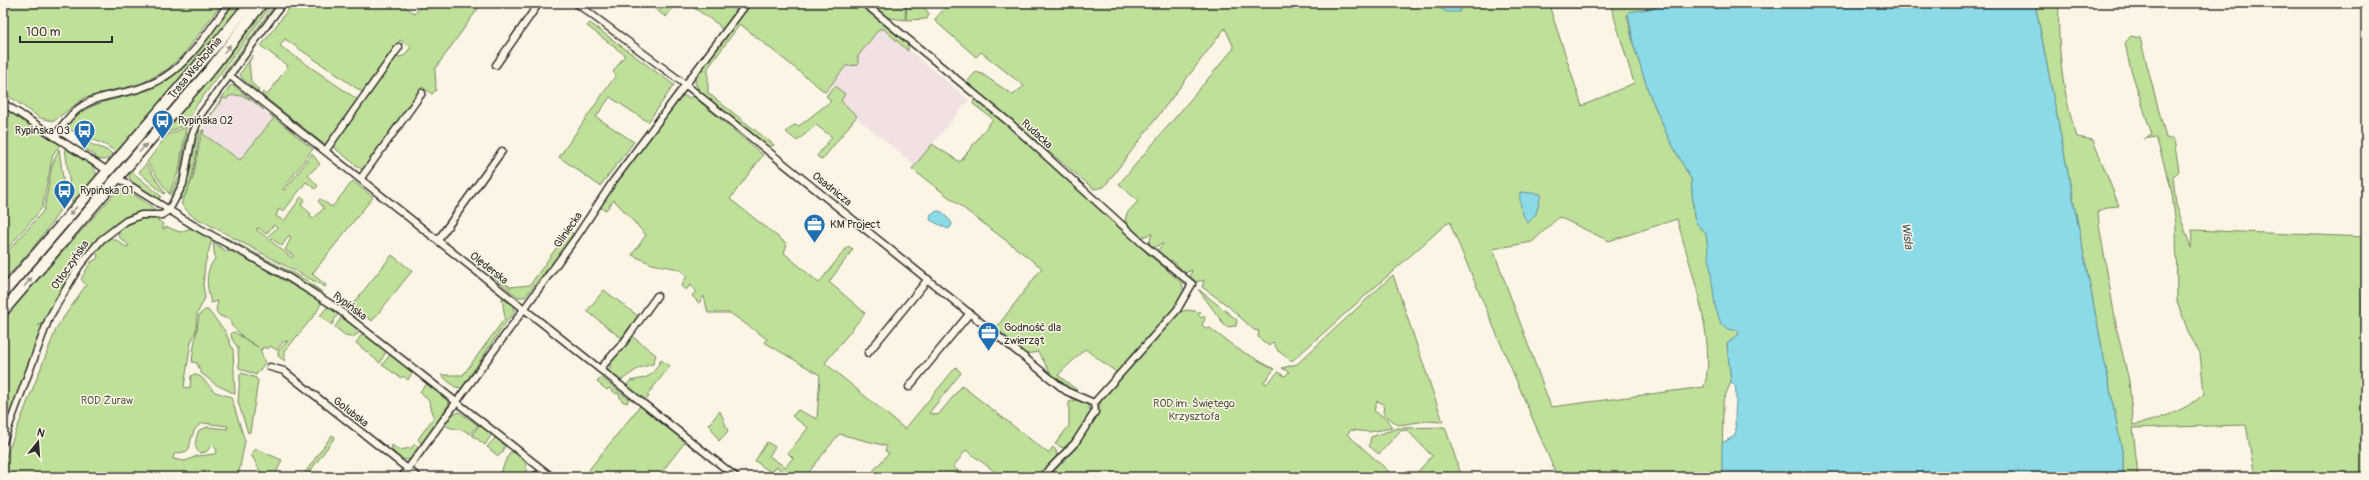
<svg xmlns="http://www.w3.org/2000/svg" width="2369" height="480" font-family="Pangolin,sans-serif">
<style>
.built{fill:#f2e1e2}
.green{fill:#bfe099;stroke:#758662;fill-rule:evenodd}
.water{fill:#8bdae8;stroke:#65949c}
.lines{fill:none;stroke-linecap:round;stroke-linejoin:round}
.street-casing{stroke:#2b2b2b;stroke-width:9}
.primary-casing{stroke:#2b2b2b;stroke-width:13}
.street{stroke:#fcf5e5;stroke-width:6}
.primary{stroke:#fcf5e5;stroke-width:10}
.oneway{fill:#949088}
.labels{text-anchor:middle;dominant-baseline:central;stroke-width:3;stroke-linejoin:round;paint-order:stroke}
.street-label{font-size:11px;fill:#2b2b2b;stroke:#fcf5e5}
.poi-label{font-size:11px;fill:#2b2b2b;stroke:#fcf5e5;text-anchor:start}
.park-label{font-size:11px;fill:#505846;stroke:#fcf5e5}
.water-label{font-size:12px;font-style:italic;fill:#43575a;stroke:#fcf5e5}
</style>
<rect width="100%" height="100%" fill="#fcf5e5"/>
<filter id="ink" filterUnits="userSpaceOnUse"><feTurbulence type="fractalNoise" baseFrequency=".025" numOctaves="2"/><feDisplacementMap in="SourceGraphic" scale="8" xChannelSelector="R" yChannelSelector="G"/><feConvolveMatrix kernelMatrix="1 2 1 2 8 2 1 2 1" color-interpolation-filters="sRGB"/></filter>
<g filter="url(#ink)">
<g class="built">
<polygon points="879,29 884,29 969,100 915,165 825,92 846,66 858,65 858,56"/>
<polygon points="243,94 274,118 240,161 202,133 206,120 224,97"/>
</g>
<g class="green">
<polygon points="3,3 222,3 187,50 168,69 142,83 84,98 54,121 40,118 3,92"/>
<path d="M 233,3 L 245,3 L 167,97 L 116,152 C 102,140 81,138 66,127 C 89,95 129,102 161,84 C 193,66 212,32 233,3 Z"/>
<polygon points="256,3 258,3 236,32 126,161 125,159"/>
<polygon points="267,3 273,3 196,106 187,124 164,134 171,122"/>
<polygon points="276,3 279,3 223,78 222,76"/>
<polygon points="293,3 400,3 415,14 422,3 482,3 435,69 436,90 432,94 422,87 364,169 361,169 332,146 394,58 404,56 411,47 400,40 362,92 285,39 280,46 358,100 325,145 262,95 263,92 267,95 288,66 261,46"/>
<polygon points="647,3 677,3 666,17"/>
<polygon points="687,3 741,3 722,31 719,25"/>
<polygon points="748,3 859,3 908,45 908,51 884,29 879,29 858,56 858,65 846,66 825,92 740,24 708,68 708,93 774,145 766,149 703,97 695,83 697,77 695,76"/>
<polygon points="868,3 906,3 905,20 884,17"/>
<path d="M 907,3 C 917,3 924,4 929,14 L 927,19 L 906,20 Z"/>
<path d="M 939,3 L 1579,3 L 1581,8 L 1550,8 L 1582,106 L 1634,83 L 1610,3 L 1661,3 C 1654,11 1637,10 1627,15 L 1633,43 L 1649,93 L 1668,137 L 1691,179 L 1694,217 L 1698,225 L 1706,234 L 1711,265 L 1739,330 L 1739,334 L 1727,344 L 1731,382 L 1723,401 L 1722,477 L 1561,477 L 1556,474 L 1451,226 L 1451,222 L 1446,224 L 1292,361 L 1278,351 L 1273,342 L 1269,346 L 1258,337 L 1259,331 L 1254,330 L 1227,305 L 1202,287 L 1204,280 L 1196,282 L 1190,277 L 1192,270 L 1185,273 L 1172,260 L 1169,262 L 1156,252 L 1163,244 L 1162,243 L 1154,248 L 1149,243 L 1152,234 L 1141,237 L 1125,221 L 1127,213 L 1138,201 L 1119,184 L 1234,48 L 1225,28 L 1104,187 L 1094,189 L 966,83 L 976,72 L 982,74 L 1013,95 L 1024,86 L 981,52 L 976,57 L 934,20 L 945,8 ZM 1559,217 L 1609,241 L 1677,219 C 1689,264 1718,343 1704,387 L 1551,407 L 1493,249 L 1532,242 Z"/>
<path d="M 2035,3 L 2059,3 C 2057,48 2063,95 2077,137 L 2093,140 L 2119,206 L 2107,207 L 2098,212 L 2099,225 L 2117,330 L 2129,381 L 2133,425 C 2158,420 2185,411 2204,394 L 2200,353 L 2189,334 L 2177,301 L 2176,224 L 2171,188 L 2156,137 L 2144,139 L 2152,135 L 2130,67 L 2125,43 L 2131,36 L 2140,38 L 2166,138 L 2174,140 L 2179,171 L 2173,177 L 2176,204 L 2191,248 L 2192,230 L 2366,237 L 2366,477 L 2255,477 L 2246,425 L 2133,428 L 2138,477 L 2123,477 L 2123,456 Z"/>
<polygon points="590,23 674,85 648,122 610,97 596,117 634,142 600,186 559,157 616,75 613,72 625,55 587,26"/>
<polygon points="253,55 249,62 251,82 259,90 258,92 242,78 240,74"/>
<path d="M 233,85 L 264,110 C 252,100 245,93 229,96 L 227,99 L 223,98 L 219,106 L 207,119 L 206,124 L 204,124 L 230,86 Z"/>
<polygon points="835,86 845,94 841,101 857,116 822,160 817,156 832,137 816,125 797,141 786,132 794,125 799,126 831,101 826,96"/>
<polygon points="681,95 691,98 693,96 763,155 730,199 787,244 784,253 819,283 848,246 853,249 829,282 865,313 825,363 905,429 956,367 961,373 929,413 938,415 962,386 1048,453 1053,447 1056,450 1057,457 1035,477 1002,477 966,450 953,467 967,477 868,477 889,453 885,451 887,446 839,434 805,477 783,477 779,474 782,470 776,467 772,473 755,461 767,442 775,447 769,456 785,467 793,458 788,453 808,428 792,416 798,410 817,419 820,375 764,342 767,339 730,313 708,313 704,296 699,303 692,296 696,291 691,285 686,290 681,286 687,276 679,269 652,264 632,255 646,235 614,200 606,210 598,207"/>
<polygon points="974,100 982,103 1112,215 1147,253 1182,283 1184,293 1178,303 1128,362 1116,372 1085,349 1058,375 1077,390 1074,391 1052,375 1038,352 1027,354 1021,351 996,328 1042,268 912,169 932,144 960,162 993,119 973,104"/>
<polygon points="3,106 60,145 53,154 42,208 3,254"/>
<path d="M 269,114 L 270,114 L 313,149 L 283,189 L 285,190 L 312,154 L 320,164 L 308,175 L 318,186 L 315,189 L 306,182 L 283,212 L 279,209 L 276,216 L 284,221 L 301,197 L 305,199 L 301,205 L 311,214 L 310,217 L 313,219 L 324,208 L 318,201 L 320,199 L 332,207 L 353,181 L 373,197 L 312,274 L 326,285 L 325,287 L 191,215 L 181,204 L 193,178 L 202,130 L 204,130 L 203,134 L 240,160 L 274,118 ZM 274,225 L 277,228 L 268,236 L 282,246 L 289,235 L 291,238 L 285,250 L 294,256 L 292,258 L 256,229 L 259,228 L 266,234 Z"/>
<polygon points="192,125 181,178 173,196 170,195 179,177 187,132 189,126"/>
<polygon points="186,127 179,170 169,194 147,162 167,135"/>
<path d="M 200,130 C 197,145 193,194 180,200 L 190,172 L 197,132 Z"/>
<polygon points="88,143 109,151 113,155 105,160 95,159 96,156 84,148"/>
<polygon points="65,148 92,166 96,172 95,180 72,202"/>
<path d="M 59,149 L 65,192 C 65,217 19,262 3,282 L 3,257 L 44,210 L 52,166 Z"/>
<polygon points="146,164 165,193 164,194 139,172"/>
<polygon points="118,165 121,168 3,306 3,299"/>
<polygon points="131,171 161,196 159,199 132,182 129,177"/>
<path d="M 122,189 L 126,189 L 155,209 C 152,213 131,212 122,219 C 85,244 65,281 45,320 L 38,326 L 44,322 L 15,403 L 3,424 L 3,319 L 115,193 Z"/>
<path d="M 155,218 L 163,224 L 163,229 L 167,227 L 180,232 L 191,228 L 212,239 L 205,264 L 203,285 L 205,298 L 197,314 L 196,331 L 191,342 L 184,387 L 190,388 L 191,376 L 194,374 L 201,377 L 215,392 L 231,397 L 245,441 L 238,477 L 3,477 L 5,459 L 57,327 L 86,285 L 81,279 L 91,262 L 97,259 L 98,255 L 93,252 L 110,238 L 118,241 L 126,247 L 129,246 L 118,236 L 121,228 L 140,219 ZM 203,423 L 228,426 L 227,429 L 208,427 L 199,430 C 196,438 193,446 199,453 L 206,452 L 212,445 L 217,450 L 215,454 L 197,456 L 185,461 L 173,459 L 174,454 L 188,451 C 192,440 191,428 203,423 Z"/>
<polygon points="569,230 573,234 573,237 525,297 518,297 492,276 493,273 510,287 530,285"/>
<polygon points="225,237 306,280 322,292 224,239"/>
<path d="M 213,242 L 226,251 L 234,252 L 322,302 L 316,313 L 285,351 L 285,361 L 278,356 L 278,351 L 288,341 L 283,342 L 277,350 L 270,346 L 268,349 L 263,347 L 262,350 L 260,349 L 265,363 L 256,375 L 239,368 L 238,348 L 232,339 L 231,333 L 234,332 L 258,347 L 245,339 L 231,325 L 231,320 L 220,316 L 216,311 L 218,301 L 211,303 C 207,288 204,272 215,259 Z"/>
<polygon points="392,255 412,271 372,321 352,305"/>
<polygon points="1393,275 1443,422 1427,421 1398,425 1383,413 1384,404 1377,401 1374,411 1386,418 1392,428 1369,432 1351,430 1347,434 1395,477 1046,477 1081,438 1096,418 1102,398 1177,313 1187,310 1201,312 1198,315 1201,318 1204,315 1205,319 1202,325 1207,329 1210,328 1236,348 1274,369 1264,382 1266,384 1278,372 1285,376 1289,372 1282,368 1297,364"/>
<polygon points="1198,289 1237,320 1236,326 1226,327"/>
<polygon points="604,290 638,316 621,338 587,311"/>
<polygon points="502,298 512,305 515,312 506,322 462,388 455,387 441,375 463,375 505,318"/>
<polygon points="328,306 338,313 332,325 320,316"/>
<path d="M 205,310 L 208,310 L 225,331 L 233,350 L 235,394 L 215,384 L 201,373 L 197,363 L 192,362 C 193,348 197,332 199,315 Z"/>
<polygon points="341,318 344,318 360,329 360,332 352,338 348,335 346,336 335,327"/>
<polygon points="362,334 365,334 386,351 380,363 356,343"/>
<polygon points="632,336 656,355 653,364 639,368 620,381 607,371 610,367 610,361"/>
<polygon points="392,355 413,371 408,380 403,376 401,378 382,365 389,356"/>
<path d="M 661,360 L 670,366 L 647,395 L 649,396 L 647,399 L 642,399 L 626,387 L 630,381 C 651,377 651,377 661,360 Z"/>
<polygon points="242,373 256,378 258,381 250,432 248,433 238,402 240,375"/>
<polygon points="601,377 629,399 627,403 622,401 618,393 616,394 609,388 607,390 597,382"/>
<polygon points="428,383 446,397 449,404 422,445 418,439 434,417 429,401 420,391"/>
<polygon points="1076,400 1087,404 1091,412 1072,443 1063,448 1055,444 1069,426 1069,402"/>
<polygon points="640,406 685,442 658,477 583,477"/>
<polygon points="720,411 728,431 719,441 709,424"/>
<path d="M 459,412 L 478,425 L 470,434 C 462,427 452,431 443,424 L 451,415 Z"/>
<polygon points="480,424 492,434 485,445 472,435"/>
<polygon points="1445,427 1462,477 1413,477 1432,456 1407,430 1400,431 1379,454 1369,446 1371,437 1398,428"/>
<polygon points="332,435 335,437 306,477 302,477"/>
<polygon points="495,438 505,444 503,452 498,456 487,447"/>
<polygon points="415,444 419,448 412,458 407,460 395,456 396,454 391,449 392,445 399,450 411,448"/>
<polygon points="256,449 282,460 274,477 263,477 251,454"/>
<polygon points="510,452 515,452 525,460 527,470 522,477 498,477"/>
</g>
<g class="water">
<polygon points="1437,3 1465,3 1459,12 1447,12 1436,6"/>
<path d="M 1661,3 L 2035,3 L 2123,456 L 2123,477 L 1722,477 L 1722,443 L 1733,437 L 1736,432 C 1733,416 1738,401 1735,385 L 1731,382 L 1727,344 L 1739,334 L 1739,331 L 1728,329 L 1721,324 L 1715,306 L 1706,234 L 1696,223 L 1694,217 L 1691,179 L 1668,137 L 1649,93 L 1633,43 L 1628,12 L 1655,8 Z"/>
<path d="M 1520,192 L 1541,194 L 1536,214 L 1528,223 C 1522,217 1519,201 1520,192 Z"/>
<polygon points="937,211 942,212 952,223 951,227 948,229 930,220 931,214"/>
</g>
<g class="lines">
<defs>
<g id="street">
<polyline points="576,3 686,85 1066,391 1094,403"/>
<polyline points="864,3 1010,123 1143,244 1192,284 1177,310 1094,403 1095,412 1075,443 1042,477"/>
<polyline points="496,65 539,3"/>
<polyline points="229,75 736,477"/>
<polyline points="3,103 108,171"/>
<path d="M 55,137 C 88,81 117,105 163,78 C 191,61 210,29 229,3"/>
<polyline points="326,150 399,47"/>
<polyline points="118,178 193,225 286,276 334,306 552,477"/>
<polyline points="361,178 422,93"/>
<polyline points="438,240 502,151"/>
<polyline points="868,353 928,279"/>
<polyline points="270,367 284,371 418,477"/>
<polyline points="600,369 624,342 657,296"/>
<polyline points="909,387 970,313"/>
<polyline points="3,442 49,318 80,265 101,240 126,221 141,215 162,215 169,210 183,184 192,136 201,114 283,3"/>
<polyline points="402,477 577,236 614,180 747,3"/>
<polyline points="532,477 545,472"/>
</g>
<g id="primary">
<polyline points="3,293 216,45 250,3"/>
<polyline points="3,311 210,70 262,3"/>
</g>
</defs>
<use href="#street" class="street-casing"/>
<use href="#primary" class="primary-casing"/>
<use href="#street" class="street"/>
<use href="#primary" class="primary"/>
</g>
<defs><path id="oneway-solid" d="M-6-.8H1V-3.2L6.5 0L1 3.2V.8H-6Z"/></defs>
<g class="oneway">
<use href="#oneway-solid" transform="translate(227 49) rotate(-51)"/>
<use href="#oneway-solid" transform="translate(143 148) rotate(-49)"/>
<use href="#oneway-solid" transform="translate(73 211) rotate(131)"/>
<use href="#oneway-solid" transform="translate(28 282) rotate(-49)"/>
</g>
</g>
<defs>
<symbol id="bus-pin" viewBox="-11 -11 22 30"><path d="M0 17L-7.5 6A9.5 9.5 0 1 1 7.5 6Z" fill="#1f6fb2" stroke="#fcf5e5"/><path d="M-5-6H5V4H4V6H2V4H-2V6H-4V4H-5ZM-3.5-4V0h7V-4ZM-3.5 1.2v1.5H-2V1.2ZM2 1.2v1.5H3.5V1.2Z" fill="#fff"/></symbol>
<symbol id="office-pin" viewBox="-11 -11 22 30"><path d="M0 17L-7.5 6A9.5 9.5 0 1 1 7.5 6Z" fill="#1f6fb2" stroke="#fcf5e5"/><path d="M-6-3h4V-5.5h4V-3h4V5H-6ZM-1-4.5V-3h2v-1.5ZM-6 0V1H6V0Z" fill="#fff"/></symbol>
</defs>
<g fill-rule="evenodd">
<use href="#bus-pin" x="150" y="108" width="25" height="34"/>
<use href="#bus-pin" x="72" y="118" width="25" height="34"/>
<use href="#bus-pin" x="52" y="178" width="25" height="34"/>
<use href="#office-pin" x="802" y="212" width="25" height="34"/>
<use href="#office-pin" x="976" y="320" width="25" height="34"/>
</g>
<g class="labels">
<g class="street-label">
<text transform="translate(195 68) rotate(-50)">Trasa Wschodnia</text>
<text transform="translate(1037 134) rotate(42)">Rudacka</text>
<text transform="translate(832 189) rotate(39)">Osadnicza</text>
<text transform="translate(568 230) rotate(-55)">Gliniecka</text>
<text transform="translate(70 265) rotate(-55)">Otłoczyńska</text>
<text transform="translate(489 268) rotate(38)">Olęderska</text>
<text transform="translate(350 306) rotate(37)">Rypińska</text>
<text transform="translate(351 412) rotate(38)">Golubska</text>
</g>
<g class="poi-label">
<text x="178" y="120">Rypińska 02</text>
<text x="70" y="130" text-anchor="end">Rypińska 03</text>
<text x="80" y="190">Rypińska 01</text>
<text x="830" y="224">KM Project</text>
<text x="1004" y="327">Godność dla<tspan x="1004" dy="13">zwierząt</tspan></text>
</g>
<g class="park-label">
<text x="107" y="400">ROD Żuraw</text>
<text x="1194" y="403">ROD im. Świętego<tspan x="1194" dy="13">Krzysztofa</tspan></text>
</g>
<g class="water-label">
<text transform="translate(1907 236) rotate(82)">Wisła</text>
</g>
</g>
<rect width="2369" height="480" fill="none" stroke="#fcf5e5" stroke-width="16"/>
<rect x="8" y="8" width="2353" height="464" fill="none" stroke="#2b2b2b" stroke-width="1.5" filter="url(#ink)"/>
<g transform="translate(38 442) rotate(17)" stroke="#fcf5e5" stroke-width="3" paint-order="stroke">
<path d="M0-3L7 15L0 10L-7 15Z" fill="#2b2b2b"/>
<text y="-6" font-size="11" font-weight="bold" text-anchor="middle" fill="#2b2b2b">N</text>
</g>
<path d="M20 36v6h92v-6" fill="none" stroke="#2b2b2b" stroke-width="2"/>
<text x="26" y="36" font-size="12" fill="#2b2b2b" stroke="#fcf5e5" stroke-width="3" paint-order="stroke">100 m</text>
</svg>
